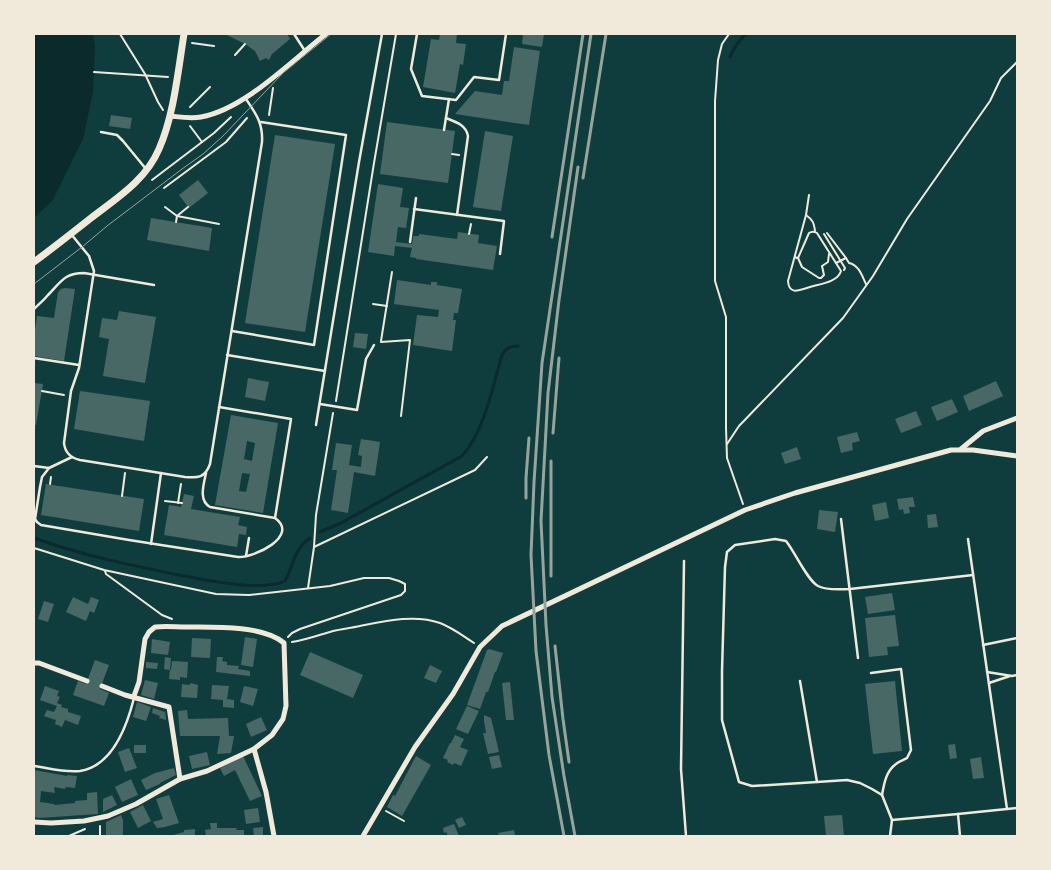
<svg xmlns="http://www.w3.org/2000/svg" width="1051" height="870" font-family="'Public Sans',sans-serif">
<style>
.water{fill:#0a2a2b}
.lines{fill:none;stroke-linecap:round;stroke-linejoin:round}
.stream{stroke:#0a2a2b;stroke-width:3}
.building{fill:#486865;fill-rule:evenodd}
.path{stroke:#f1e9da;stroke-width:2}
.service{stroke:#f1e9da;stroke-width:2.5}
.minor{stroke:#f1e9da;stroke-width:5}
.secondary{stroke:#f1e9da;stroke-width:7}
.tram{stroke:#97a49c;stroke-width:1}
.rail{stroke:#97a49c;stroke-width:3}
</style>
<rect width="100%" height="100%" fill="#0f3d3e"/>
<polygon class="water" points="34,34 93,34 95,46 93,92 83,139 53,200 34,218"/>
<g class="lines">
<g class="stream">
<path d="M 730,57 C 734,48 739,40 746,34"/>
<path d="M 320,532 L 341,523 L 462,456 C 484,432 493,386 502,355 C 506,348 510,346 518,346"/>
<path d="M 34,538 C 81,555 130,565 179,575 C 205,580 261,592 285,581 C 294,565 293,550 310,538"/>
</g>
</g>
<g class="building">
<polygon points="225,34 287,34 290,39 272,54 269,60 266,58 260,61 255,51 245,44"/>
<polygon points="440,34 457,34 456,43 466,44 463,65 460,64 455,93 423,87 431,39 439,40"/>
<polygon points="523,34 544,34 542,47 522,44"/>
<polygon points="514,47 540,51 529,125 455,114 475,91 502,95 504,81 509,81"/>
<polygon points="111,115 132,118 130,129 109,126"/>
<polygon points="387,122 455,131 448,183 380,174"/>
<polygon points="485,131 513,136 501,211 473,207"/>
<polygon points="275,135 335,144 305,332 245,323"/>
<polygon points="198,180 208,193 189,208 179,195"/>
<polygon points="378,184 403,188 400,207 409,208 406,228 398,227 396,242 412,244 413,236 419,236 419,234 457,239 458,232 479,235 478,243 497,246 493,270 416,259 416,258 410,257 412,248 395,246 394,256 368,252"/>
<polygon points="151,218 212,228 209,251 147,240"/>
<polygon points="397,280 431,285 431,282 437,282 437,285 462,289 458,313 454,313 453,320 456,320 452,351 413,345 417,315 438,317 439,310 394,304"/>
<polygon points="65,288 75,289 64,361 34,356 34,337 37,316 54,318 58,292 61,289"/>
<polygon points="119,311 156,317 145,383 103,376 109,339 99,337 102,318 117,320"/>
<polygon points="355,333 368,334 366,349 353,347"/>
<polygon points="248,378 269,382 265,401 245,397"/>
<polygon points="996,381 1003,396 969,411 963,396"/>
<polygon points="34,383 43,384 36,425 34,425"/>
<polygon points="80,391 150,401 144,441 74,429"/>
<polygon points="952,399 958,412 937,421 931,407"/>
<polygon points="916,411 922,425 901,433 895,419"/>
<path d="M 231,415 L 278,423 L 263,513 L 215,505 ZM 247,441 L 255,443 L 252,461 L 244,459 ZM 242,473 L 250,474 L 246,492 L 239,491 Z"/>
<polygon points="857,432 860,441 852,443 853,450 841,453 837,437"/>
<polygon points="361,439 380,442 375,476 354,472 348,513 331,510 337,470 332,470 336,443 352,445 349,465 361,467 362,456 358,455"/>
<polygon points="797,447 801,459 785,464 781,453"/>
<polygon points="46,484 144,499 139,531 41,515"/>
<polygon points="184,494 194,496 191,509 240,517 238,525 247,527 246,535 239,534 237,547 164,535 169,505 181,507"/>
<polygon points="913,497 915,507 909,507 910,513 904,514 903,509 899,510 897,499"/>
<polygon points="886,502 889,518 875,521 872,505"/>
<polygon points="819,510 838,512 835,532 817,529"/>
<polygon points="936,514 938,527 928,528 927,515"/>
<polygon points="892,593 895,610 868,614 865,597"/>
<polygon points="73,597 88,604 91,597 99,600 94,613 90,611 86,621 66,612"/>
<polygon points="44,601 54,604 48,622 38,619"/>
<polygon points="895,615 899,646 887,647 888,655 869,657 865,618"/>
<polygon points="245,637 257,639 253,667 241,665"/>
<polygon points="192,638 211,639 210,658 191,657"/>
<polygon points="152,639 170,642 168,655 151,653"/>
<polygon points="489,649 503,653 496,672 495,672 488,692 486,692 480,709 467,705 487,650"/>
<polygon points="310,652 363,675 353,698 300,675"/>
<polygon points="165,657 171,658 170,670 171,670 172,661 188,662 187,678 180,677 180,680 169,679 170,670 164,669"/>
<polygon points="217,657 223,657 222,661 227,662 227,665 239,666 238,669 250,671 250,676 216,672"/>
<polygon points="95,660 109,665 100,689 109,693 104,706 73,695 78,681 86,684"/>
<polygon points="146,662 158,663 157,669 146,668"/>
<polygon points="430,665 442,671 436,683 424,678"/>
<polygon points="145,680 158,683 154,699 141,695"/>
<polygon points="895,681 902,751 873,754 865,684"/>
<polygon points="510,682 514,720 506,720 502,683"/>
<polygon points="191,683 198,685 197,698 181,697 182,684 189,685"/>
<polygon points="212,685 229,686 227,699 234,700 234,708 223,707 223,700 211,699"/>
<polygon points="45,686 59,691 57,696 60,697 57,703 62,705 61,707 68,709 68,712 81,716 78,725 65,720 62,727 55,724 56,720 44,716 47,710 54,712 57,706 40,700"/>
<polygon points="244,686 258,689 253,706 240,702"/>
<polygon points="137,702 151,707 146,721 133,717"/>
<polygon points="467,706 479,711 468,734 456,729"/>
<polygon points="153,708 165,712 166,718 166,720 159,718 160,716 152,713"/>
<polygon points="187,710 188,719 228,718 229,736 234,736 231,753 217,754 220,736 180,736 178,711"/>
<polygon points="484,715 491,718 499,752 488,754 483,733 486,733 484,721"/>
<polygon points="261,717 267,730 251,737 246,724"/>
<polygon points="455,735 464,739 460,747 468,750 461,766 454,763 453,765 447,762 448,760 443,758 450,743 451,743"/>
<polygon points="955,744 957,758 950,759 948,745"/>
<rect x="134" y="745" width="12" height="8"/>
<polygon points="129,748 137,768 125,772 118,752"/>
<polygon points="207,752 210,765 192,769 189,756"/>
<polygon points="499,755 502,767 492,769 489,757"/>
<polygon points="243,756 262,796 250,801 235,770 224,776 220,768"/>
<polygon points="416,756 431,765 402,816 387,807 393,795 395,796"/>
<polygon points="981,757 984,778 973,779 970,759"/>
<polygon points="174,768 176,775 160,783 160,784 146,790 141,780 155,773"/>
<polygon points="34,770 67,776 67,775 77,776 75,788 66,787 65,789 54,787 55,793 41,791 40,802 54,804 54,805 75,803 75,801 87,800 87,793 97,792 98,814 39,818 34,817"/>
<polygon points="131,779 138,795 122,802 115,787"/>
<polygon points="112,795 117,805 103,812 103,799"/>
<polygon points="169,795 179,823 165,827 157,828 153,822 163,819 156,799"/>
<polygon points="143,805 151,821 138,828 130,812"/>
<polygon points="258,808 260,822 246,824 244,810"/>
<polygon points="121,815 123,820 123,836 106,836 106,822"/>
<polygon points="842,815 844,836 826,836 824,816"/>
<polygon points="462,817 466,825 459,828 455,820"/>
<polygon points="210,823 217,823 217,828 237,828 236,830 244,830 244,836 206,836 205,830 211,829"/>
<polygon points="454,824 459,836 448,836 446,832 444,833 443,828"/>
<polygon points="263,827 263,836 254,836 253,828"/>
<polygon points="195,829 195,836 170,836 184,832 184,830"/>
<polygon points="514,830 515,836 499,836 498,833"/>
</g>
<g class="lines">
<g class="path">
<polyline points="120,34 145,74 158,102 163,110"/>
<polyline points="729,34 722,44 718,60 715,101 715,281 726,317 726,428 727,458 743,504"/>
<polyline points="192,43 214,46"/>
<polyline points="235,55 245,44"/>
<polyline points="94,72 168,77"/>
<polyline points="190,107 210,87"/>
<polyline points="269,115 273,88"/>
<polyline points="190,126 202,142"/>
<polyline points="452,154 459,155"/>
<polyline points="152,180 214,133 231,117"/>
<polyline points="164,188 226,142 247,118"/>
<polyline points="165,207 177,216 188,207"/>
<path d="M 806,215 C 813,220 814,223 815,231"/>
<polyline points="176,222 177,216 219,224"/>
<polyline points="827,233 846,258"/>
<polyline points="469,234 471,224"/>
<polyline points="824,234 845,268 844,270"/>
<path d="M 795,257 L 797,258 L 798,258 L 809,233 C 812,231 814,231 817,233 L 841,271 C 838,282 820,284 810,287 C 800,290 789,296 788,281 L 806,215 L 809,195"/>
<polyline points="798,258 802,267 819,278 821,278 824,275 822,266 828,262 829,254"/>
<path d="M 836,263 L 846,258 L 849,263 C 859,265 862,276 866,284"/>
<polyline points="373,304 387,306"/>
<polyline points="381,341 392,272"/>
<polyline points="381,342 410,340 401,416"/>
<polyline points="42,391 64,395"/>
<polyline points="336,401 374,163 396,34"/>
<polyline points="727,444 739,426 843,318 873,276 907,219 990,101 1001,78 1017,62"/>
<polyline points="50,484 51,477"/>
<polyline points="122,496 125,473"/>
<polyline points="165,501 182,503"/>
<polyline points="178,503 181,484"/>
<polyline points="314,547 475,470 487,457"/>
<polyline points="34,548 104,570 216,594 249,595 330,586 364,578 389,578 399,581 405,584 405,591 401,595 300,629 292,633 288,637"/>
<polyline points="105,571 106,574 162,615 172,619"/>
<polyline points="308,588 314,547 316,515 333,413"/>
<path d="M 292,642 C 306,640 319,635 333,631 C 342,629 351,628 360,626 C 385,621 415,614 440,623 C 453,628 463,636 474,643"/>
<polyline points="386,811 404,821"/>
<polyline points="100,826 100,836"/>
<polyline points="69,836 85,829"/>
</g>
<g class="service">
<polyline points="294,34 305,51"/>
<polyline points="417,34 411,69 422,96 456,100 474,77 499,80 506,34"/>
<path d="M 446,118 C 456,122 466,125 468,136 L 457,215"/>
<polyline points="444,130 449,99"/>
<polyline points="101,132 117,135 123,141 146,169"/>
<polyline points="414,209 504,221 500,254"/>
<path d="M 71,234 L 89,256 L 94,271 L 79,368 L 71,391 L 64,443 C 65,453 71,458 80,460 L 185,477 C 198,478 205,478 210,464 L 262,142 C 263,123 256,114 246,99"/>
<polyline points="410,242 416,198"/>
<path d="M 34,309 C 39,304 44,300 48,295 C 61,282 64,273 84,273 L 154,285"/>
<polyline points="232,331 314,345 346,135 261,122"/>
<polyline points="227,355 325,371"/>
<polyline points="34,358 79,365"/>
<polyline points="320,404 357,410 366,359 374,345"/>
<polyline points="219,407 291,419 275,518"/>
<polyline points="316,425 359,162 382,34"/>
<path d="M 72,457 L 49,468 L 42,477 L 40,487 L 35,519 L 37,522 L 41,525 L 129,540 L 238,557 C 254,558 300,536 275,518 L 210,507 C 198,500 204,484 206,473"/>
<polyline points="34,466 49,468"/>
<polyline points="841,519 858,658"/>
<polyline points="151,544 161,473"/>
<polyline points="246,556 249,538"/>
<polyline points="684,561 681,769 686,836"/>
<polyline points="983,645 1017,638"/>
<polyline points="987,672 1012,676 1017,675"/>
<path d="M 871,673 L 901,669 L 911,750 L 907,758 C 904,760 899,761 896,764 C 886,771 884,784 882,795"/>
<polyline points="800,681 817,782 847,780 860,783 872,789 882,795 892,820 958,814"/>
<polyline points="989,683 1010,676"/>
<path d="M 34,766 C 48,768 65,773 80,771 C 112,766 127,726 134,698"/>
<path d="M 817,782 L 752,786 L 739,782 L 722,720 L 722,671 L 725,567 L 727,552 L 735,545 L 775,539 L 786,541 C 795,552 807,580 818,586 C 828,591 840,589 850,589 L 973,575"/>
<polyline points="1007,809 1017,808"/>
<polyline points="890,836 892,820"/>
<polyline points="960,836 958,814 1007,809 968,539"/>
</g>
<g class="minor">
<path d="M 170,116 C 180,117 191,119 201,117 C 245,109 291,61 326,34"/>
<polyline points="961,449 983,431 1017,418"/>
<polyline points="34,663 39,663 87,681"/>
<polyline points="102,686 125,695 169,707 180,779"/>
<polyline points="254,749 266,792 274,836"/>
<path d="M 34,822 L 51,823 L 84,821 L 108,816 L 136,804 L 180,779 L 207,771 L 254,749 L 272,735 L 283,719 L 286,706 L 284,643 C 263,625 212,627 186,627 C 176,627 165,626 155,627 L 149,632 L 145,639 L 139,682 L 134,696"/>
<polyline points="363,836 415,747 453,694 480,647 502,626 745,510 795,493 951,450 973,450 1017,456"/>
</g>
<path class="secondary" d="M 34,262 C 53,248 72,233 91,218 C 117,198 146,180 159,149 C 174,115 178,71 184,34"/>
<polyline class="tram" points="34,284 82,247 107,226 182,169 203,154 223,136 283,73 331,34"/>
<g class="rail">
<polyline points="583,178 606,34"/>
<polyline points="552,237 583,34"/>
<polyline points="553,433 559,358"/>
<polyline points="551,461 551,576"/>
<polyline points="526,498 526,478 529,438"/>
<polyline points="555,646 563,719 569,762"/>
<polyline points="564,836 549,755 536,651 531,555 534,482 542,363 591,34"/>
<polyline points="575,836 564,776 552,697 546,625 541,521 548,393 559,300 578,167"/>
</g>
</g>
<rect width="1051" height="870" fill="none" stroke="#f1e9da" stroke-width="70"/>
</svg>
